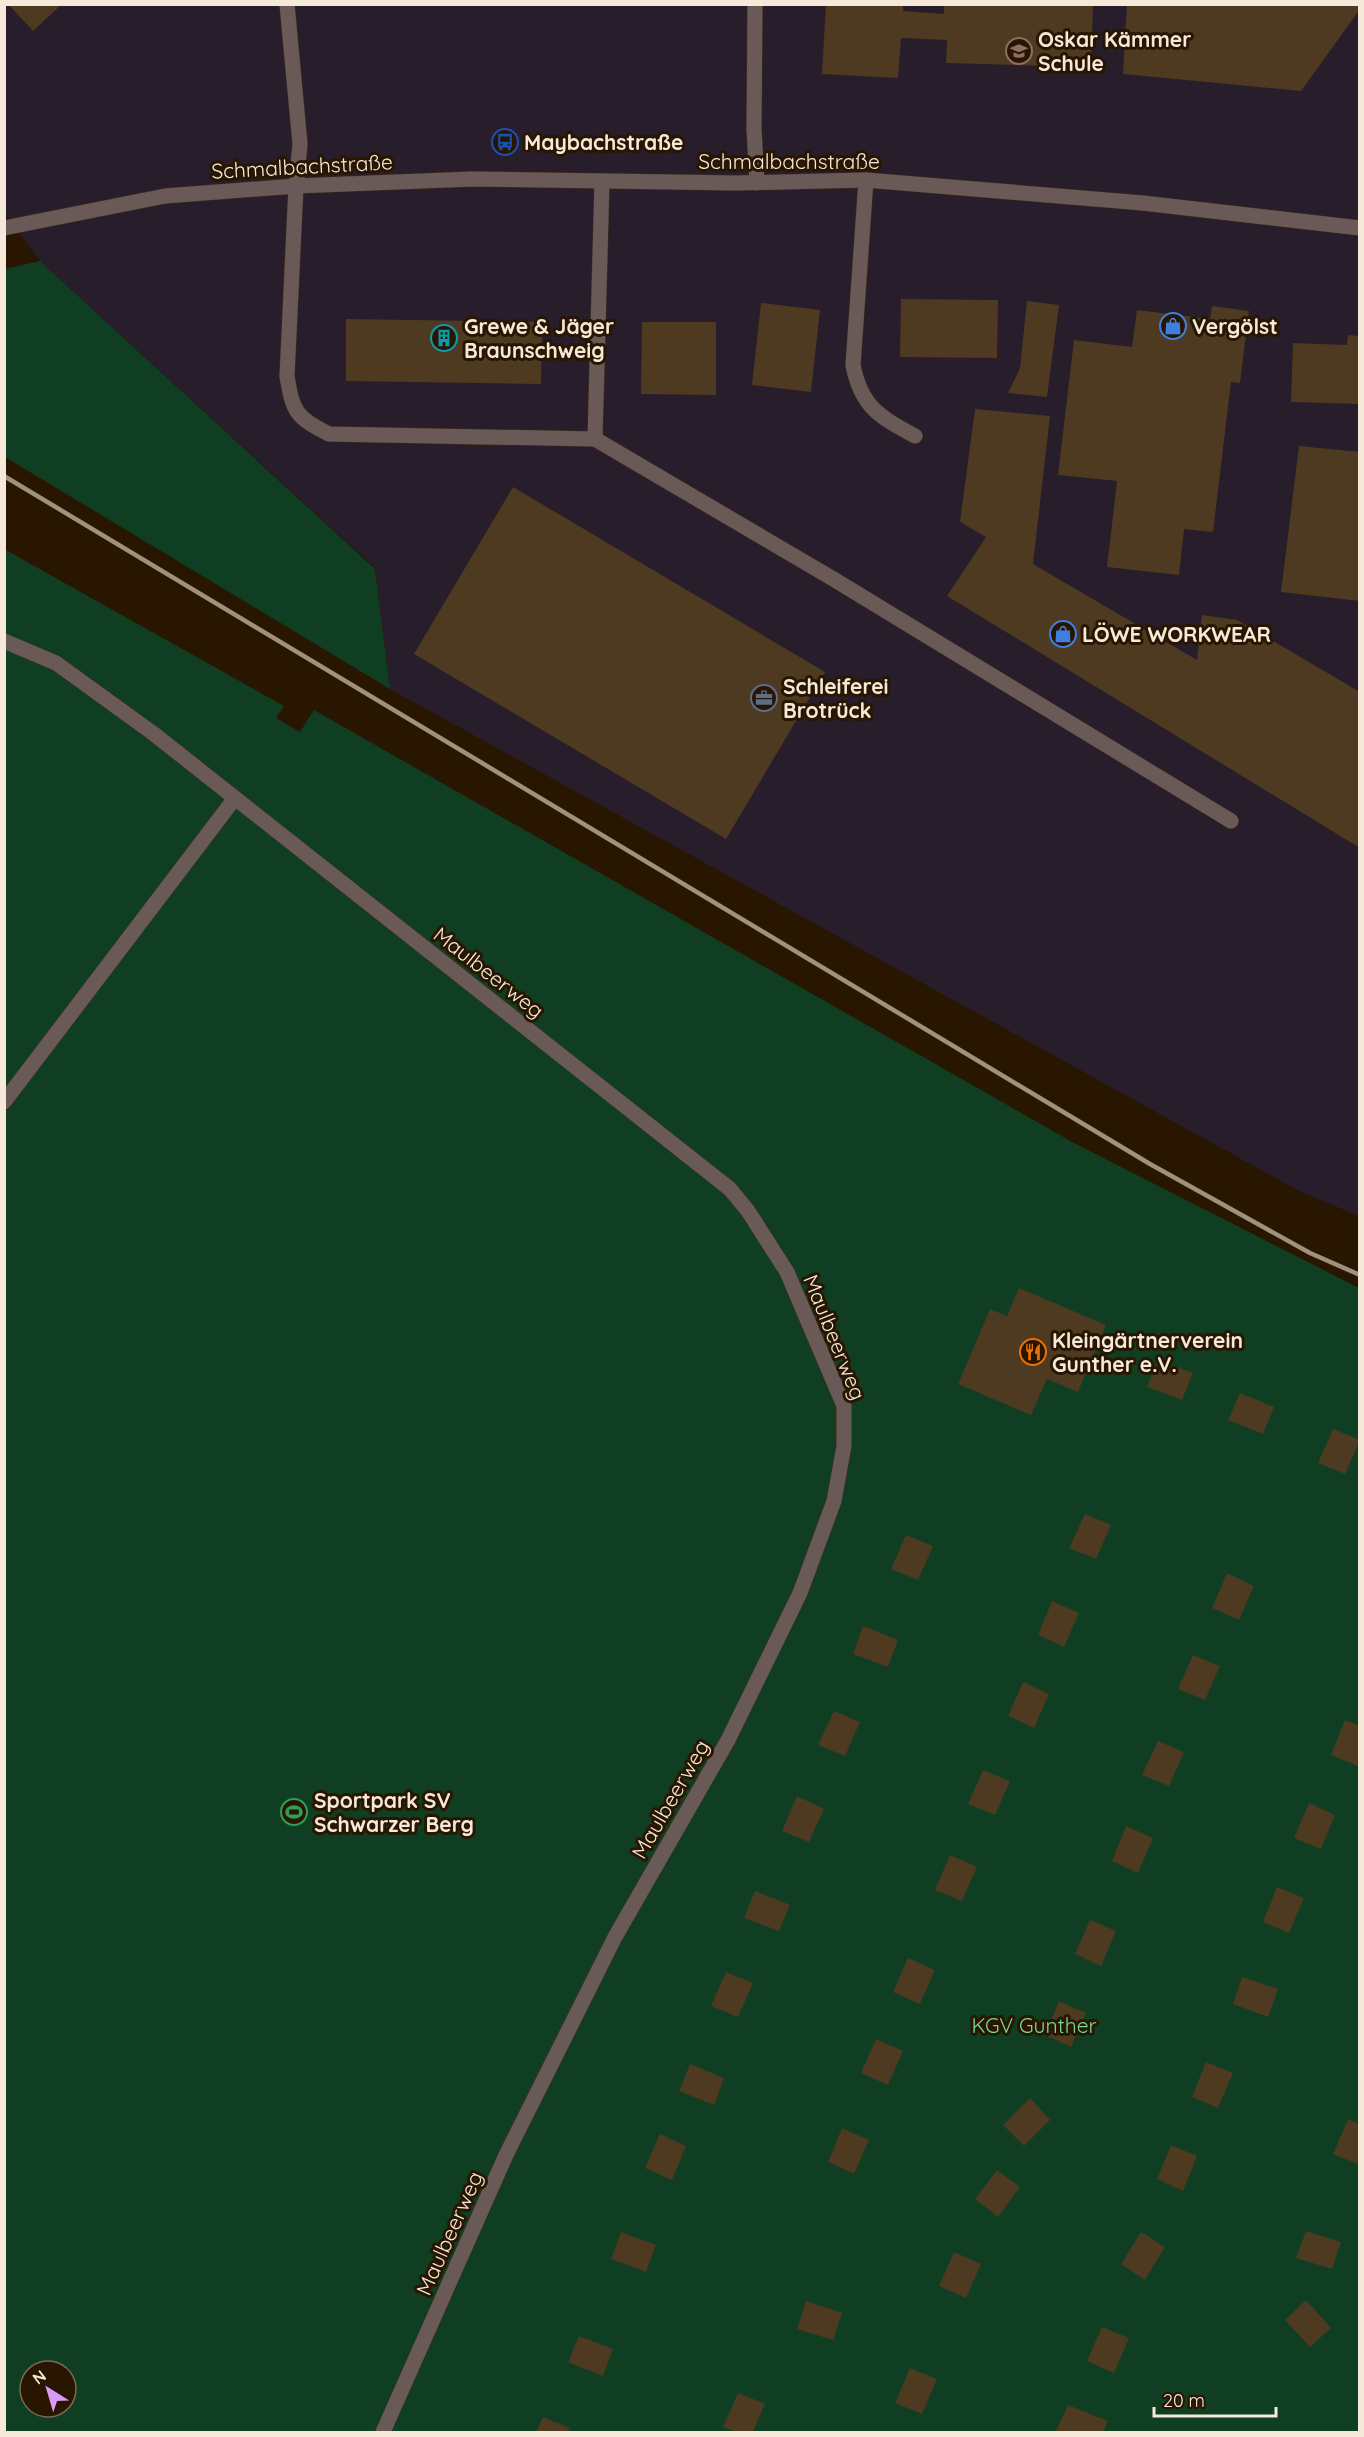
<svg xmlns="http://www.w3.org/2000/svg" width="1364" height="2437" font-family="Quicksand,sans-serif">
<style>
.industrial{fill:#281d2b}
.green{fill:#0f3e23;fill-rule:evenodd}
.building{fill:#4d3a20}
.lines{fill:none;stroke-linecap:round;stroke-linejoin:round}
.service-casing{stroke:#422f1a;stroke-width:16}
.minor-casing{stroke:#422f1a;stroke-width:16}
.tertiary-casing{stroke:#422f1a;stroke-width:16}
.service{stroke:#695957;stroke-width:15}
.minor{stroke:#695957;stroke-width:15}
.tertiary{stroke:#695957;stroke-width:15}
.rail{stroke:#a0907e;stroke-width:4.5}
.labels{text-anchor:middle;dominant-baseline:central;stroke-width:6;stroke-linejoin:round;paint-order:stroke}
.poi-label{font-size:21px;font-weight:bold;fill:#f6e9da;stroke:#291600;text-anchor:start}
.street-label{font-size:21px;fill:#f6e9da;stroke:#291600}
.park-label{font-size:21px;fill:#75d898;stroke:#291600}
</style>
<rect width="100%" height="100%" fill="#291600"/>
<polygon class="industrial" points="5,5 1359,5 1359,1216 1301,1192 390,689 375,568 40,261 5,214"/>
<g class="green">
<polygon points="40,261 375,569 390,689 5,457 5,269"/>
<path d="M 4,549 L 284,706 L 276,718 L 300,732 L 314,710 L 1074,1143 L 1359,1288 L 1359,2432 L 5,2432 ZM 30,2371 L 66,2371 L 66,2407 L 30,2407 Z"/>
</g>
<g class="building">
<polygon points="8,4 62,4 33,31"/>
<polygon points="826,4 903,4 903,11 944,14 944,4 1093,4 1091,67 946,63 947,40 901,38 898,78 822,74"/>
<polygon points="1127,4 1360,4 1360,9 1301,91 1123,74"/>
<polygon points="901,299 998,300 997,358 900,357"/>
<polygon points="1027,301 1059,305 1047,397 1008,393 1020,368"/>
<polygon points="761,303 820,310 811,392 752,385"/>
<polygon points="1212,306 1249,311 1240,383 1231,382 1213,532 1184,529 1179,575 1107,567 1117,481 1058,475 1074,340 1132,347 1137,310 1210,319"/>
<polygon points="346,319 542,322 541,384 346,381"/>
<polygon points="642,322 716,322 716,395 641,394"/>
<polygon points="1348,335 1360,336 1360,404 1291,402 1293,343 1347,345"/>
<polygon points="975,409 1050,416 1033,564 1197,660 1202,615 1237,620 1360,692 1360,848 947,596 986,537 960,522"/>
<polygon points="1299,446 1360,452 1360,601 1281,592"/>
<polygon points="513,487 825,672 726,839 414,654"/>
<polygon points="1019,1288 1106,1325 1078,1392 1047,1379 1031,1415 958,1384 990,1309 1007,1316"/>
<polygon points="1158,1360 1193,1373 1182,1400 1147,1387"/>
<polygon points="1240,1393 1274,1407 1263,1434 1228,1420"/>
<polygon points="1333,1429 1360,1440 1345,1474 1318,1463"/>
<polygon points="1085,1514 1111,1525 1096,1559 1069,1548"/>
<polygon points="906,1535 933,1546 918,1580 891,1569"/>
<polygon points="1227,1573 1254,1586 1239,1620 1212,1608"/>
<polygon points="1052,1601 1079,1613 1064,1647 1038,1635"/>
<polygon points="863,1626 898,1640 888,1667 853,1654"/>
<polygon points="1193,1655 1220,1666 1205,1700 1178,1689"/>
<polygon points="1023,1682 1049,1694 1034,1728 1008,1716"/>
<polygon points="834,1711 860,1722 845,1756 818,1745"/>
<polygon points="1345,1720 1360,1726 1358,1766 1331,1755"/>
<polygon points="1158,1741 1184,1752 1169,1786 1142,1775"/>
<polygon points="983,1770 1010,1781 995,1815 968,1804"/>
<polygon points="797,1796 824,1809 809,1842 782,1831"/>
<polygon points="1309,1803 1335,1815 1321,1849 1294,1838"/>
<polygon points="1126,1826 1153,1838 1138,1873 1112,1861"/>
<polygon points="950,1855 977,1867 962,1901 935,1890"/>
<polygon points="1277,1887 1304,1898 1289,1933 1263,1922"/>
<polygon points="755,1891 790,1905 779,1931 744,1918"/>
<polygon points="1090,1920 1116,1931 1101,1966 1075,1954"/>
<polygon points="908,1958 935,1970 920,2004 893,1992"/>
<polygon points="726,1972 753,1983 738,2017 711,2006"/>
<polygon points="1242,1977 1278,1989 1268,2017 1233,2004"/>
<polygon points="1059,2001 1086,2013 1071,2047 1045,2035"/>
<polygon points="876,2039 903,2051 888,2085 861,2073"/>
<polygon points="1206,2062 1233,2073 1218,2108 1192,2097"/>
<polygon points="690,2064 724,2078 714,2105 679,2091"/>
<polygon points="1030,2098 1050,2120 1024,2146 1003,2125"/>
<polygon points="1348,2119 1360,2124 1360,2165 1333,2154"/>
<polygon points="842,2128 869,2140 854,2174 828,2162"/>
<polygon points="660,2134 686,2146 672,2180 645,2168"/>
<polygon points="1171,2145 1197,2156 1183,2191 1157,2179"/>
<polygon points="997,2170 1020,2187 998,2217 975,2199"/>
<polygon points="1306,2231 1341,2242 1332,2269 1296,2258"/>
<polygon points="621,2232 656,2245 646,2272 611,2259"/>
<polygon points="1141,2232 1165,2247 1145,2280 1121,2264"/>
<polygon points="954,2252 981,2264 966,2298 939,2286"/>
<polygon points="1306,2300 1331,2328 1310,2347 1285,2320"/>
<polygon points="806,2301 842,2313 833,2340 797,2329"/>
<polygon points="1102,2327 1129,2338 1114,2373 1087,2361"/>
<polygon points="579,2336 613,2349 603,2376 568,2362"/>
<polygon points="910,2368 937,2379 922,2414 895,2403"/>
<polygon points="738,2393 765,2404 753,2432 736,2432 723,2427"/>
<polygon points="1068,2405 1108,2421 1103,2432 1056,2431"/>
<polygon points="543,2417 570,2428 568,2432 536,2432"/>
</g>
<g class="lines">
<defs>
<g id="service">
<path d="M 287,4 L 300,144 L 296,186 L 287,376 C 293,413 296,417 329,434 L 595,439"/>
<path d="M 866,180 L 853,365 C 861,407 880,417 915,436"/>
<polyline points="602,181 595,439 835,580 1231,821"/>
<polyline points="4,641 56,663 154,734 730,1189 748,1211 787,1272 844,1406 844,1446 834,1501 800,1593 728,1740 615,1937 506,2155 383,2432"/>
<polyline points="4,1102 235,798"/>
</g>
<polyline id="minor" points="755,4 754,129 757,183"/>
<polyline id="tertiary" points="4,228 165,196 296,186 472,179 737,183 866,180 1143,203 1360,228"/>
</defs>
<use href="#service" class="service-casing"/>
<use href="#minor" class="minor-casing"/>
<use href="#tertiary" class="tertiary-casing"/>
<use href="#service" class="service"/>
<use href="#minor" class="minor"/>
<use href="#tertiary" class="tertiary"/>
<polyline class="rail" points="4,476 1150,1164 1310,1253 1360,1275"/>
</g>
<defs>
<symbol id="school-ring" viewBox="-11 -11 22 22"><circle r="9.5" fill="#291600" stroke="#8d6e63" stroke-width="1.5"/><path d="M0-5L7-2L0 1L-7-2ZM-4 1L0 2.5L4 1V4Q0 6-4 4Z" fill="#8d6e63"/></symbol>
<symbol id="bus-ring" viewBox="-11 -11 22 22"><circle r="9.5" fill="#291600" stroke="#1a4fb4" stroke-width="1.5"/><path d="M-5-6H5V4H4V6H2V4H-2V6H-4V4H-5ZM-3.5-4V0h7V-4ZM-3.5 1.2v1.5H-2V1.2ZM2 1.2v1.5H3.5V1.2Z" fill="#1a4fb4"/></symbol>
<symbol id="shop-ring" viewBox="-11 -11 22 22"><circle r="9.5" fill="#291600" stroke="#3f7fe0" stroke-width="1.5"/><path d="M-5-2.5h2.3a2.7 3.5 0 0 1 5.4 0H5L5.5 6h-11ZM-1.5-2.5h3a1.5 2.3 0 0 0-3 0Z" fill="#3f7fe0"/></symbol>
<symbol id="building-ring" viewBox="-11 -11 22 22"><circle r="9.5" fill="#291600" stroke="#0f9aa8" stroke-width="1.5"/><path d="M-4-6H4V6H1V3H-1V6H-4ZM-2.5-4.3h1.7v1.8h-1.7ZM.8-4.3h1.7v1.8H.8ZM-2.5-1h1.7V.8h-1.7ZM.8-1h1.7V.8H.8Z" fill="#0f9aa8"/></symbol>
<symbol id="office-ring" viewBox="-11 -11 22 22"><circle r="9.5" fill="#291600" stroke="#5c6f8a" stroke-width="1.5"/><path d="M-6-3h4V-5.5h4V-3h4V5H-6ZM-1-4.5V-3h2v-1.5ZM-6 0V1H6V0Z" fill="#5c6f8a"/></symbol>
<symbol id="restaurant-ring" viewBox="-11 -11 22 22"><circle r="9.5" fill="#291600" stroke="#e8710a" stroke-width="1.5"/><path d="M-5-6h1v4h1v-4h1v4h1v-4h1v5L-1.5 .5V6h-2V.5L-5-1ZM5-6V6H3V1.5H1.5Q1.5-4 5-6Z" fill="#e8710a"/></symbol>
<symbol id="stadium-ring" viewBox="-11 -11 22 22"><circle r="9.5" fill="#291600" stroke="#2e9e5b" stroke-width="1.5"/><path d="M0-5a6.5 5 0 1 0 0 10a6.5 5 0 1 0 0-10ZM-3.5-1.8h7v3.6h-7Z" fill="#2e9e5b"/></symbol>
</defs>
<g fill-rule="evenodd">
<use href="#school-ring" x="1004" y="36" width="30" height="30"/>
<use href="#bus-ring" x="490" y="127" width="30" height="30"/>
<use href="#shop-ring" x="1158" y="311" width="30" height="30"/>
<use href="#building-ring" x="429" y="323" width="30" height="30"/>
<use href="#shop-ring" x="1048" y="619" width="30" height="30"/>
<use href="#office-ring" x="749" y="683" width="30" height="30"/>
<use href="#restaurant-ring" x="1018" y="1337" width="30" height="30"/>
<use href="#stadium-ring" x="279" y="1797" width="30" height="30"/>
</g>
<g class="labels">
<g class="poi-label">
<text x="1038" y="39">Oskar Kämmer<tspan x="1038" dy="24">Schule</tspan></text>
<text x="524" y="142">Maybachstraße</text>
<text x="464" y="326">Grewe &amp; Jäger<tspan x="464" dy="24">Braunschweig</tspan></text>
<text x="1192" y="326">Vergölst</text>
<text x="1082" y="634">LÖWE WORKWEAR</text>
<text x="783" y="686">Schleiferei<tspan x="783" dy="24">Brotrück</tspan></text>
<text x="1052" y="1340">Kleingärtnerverein<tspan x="1052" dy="24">Gunther e.V.</tspan></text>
<text x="314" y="1800">Sportpark SV<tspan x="314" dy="24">Schwarzer Berg</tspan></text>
</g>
<g class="street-label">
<text x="789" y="161">Schmalbachstraße</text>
<text transform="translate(302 166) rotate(-3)">Schmalbachstraße</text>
<text transform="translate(489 972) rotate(38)">Maulbeerweg</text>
<text transform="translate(835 1337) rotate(68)">Maulbeerweg</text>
<text transform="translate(670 1799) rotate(-60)">Maulbeerweg</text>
<text transform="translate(449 2233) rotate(-66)">Maulbeerweg</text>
</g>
<g class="park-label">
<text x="1034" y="2025">KGV Gunther</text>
</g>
</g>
<rect width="1364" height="2437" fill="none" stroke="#f6e9da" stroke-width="12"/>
<g transform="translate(48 2389) rotate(323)"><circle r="28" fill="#291600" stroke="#7b6a57" stroke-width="1.5"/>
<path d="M0-4.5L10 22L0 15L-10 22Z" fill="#d79bf9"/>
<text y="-9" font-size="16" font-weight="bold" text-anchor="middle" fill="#f6e9da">N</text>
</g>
<path d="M1154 2407v9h122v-9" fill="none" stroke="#f6e9da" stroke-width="3"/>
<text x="1163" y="2407" font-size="18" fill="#f6e9da" stroke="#291600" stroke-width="4.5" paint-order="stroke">20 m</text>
</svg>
